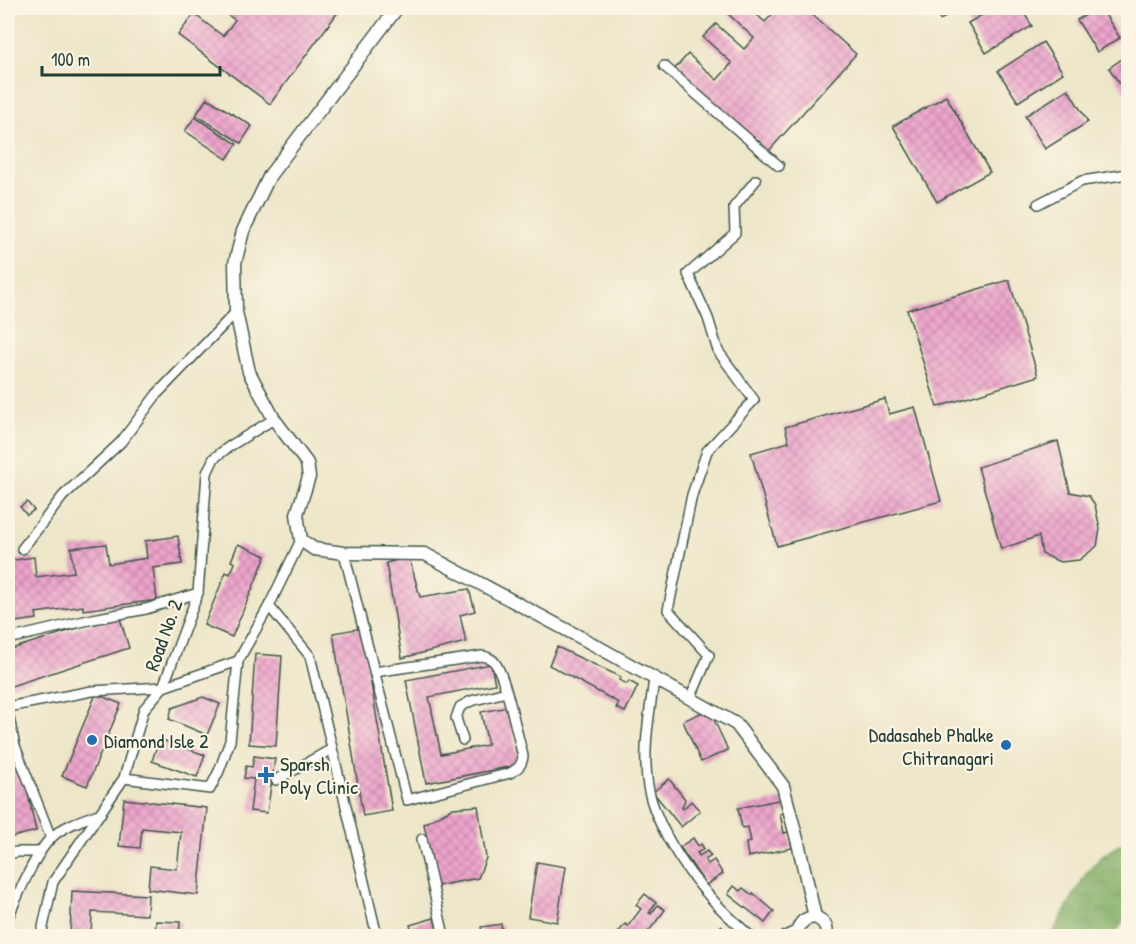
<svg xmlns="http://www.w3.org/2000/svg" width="1136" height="944" font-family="'Patrick Hand',sans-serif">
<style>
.forest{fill:url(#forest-crowns);stroke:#51764e;stroke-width:1.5}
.building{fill:url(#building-cross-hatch)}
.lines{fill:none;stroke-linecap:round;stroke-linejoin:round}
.minor-casing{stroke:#3e564a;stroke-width:12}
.tertiary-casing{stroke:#3e564a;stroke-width:15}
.minor{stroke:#fff;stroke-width:9}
.tertiary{stroke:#fff;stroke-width:12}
.poi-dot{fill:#1f6fb2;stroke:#fcf5e5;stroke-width:2}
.labels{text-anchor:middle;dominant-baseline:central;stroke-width:4.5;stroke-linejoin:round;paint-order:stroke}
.street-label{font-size:20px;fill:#1f3d34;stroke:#fcf5e5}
.poi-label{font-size:20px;fill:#1f3d34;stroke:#fcf5e5;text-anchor:start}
</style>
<defs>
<pattern id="forest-crowns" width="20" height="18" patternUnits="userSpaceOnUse" patternTransform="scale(1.5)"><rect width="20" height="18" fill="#83af67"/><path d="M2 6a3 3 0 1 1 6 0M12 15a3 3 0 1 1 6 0" fill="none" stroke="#6b9056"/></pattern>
<pattern id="building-cross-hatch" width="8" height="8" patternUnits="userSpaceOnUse" patternTransform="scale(1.5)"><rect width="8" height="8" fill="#eea4cc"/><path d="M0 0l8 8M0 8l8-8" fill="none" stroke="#c087a6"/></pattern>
</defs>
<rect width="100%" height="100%" fill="#fcf5e5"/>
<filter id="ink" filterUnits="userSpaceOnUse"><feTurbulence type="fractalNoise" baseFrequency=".0167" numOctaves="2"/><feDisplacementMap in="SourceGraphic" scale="12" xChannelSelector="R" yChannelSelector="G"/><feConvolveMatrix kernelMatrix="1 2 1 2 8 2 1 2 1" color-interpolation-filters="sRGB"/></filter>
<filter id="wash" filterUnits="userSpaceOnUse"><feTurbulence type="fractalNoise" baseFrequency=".008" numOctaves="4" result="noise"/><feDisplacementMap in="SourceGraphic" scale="24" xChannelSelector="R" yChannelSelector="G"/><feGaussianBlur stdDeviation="1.35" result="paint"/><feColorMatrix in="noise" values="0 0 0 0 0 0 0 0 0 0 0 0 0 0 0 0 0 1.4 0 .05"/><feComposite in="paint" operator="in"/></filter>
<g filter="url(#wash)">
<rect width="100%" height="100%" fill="#ede6c8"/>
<polygon class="forest" points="1121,844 1128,856 1128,915 1113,936 1051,936 1086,874 1102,856"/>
<g id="blocks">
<g class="building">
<polygon points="217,8 341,8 270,104 178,35 194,14 223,36 235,20"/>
<polygon points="730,8 749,8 765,22 778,8 805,8 856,54 766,154 673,71 688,54 717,80 732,63 703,37 716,24 744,49 754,38 726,12"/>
<polygon points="933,8 961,8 940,20"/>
<polygon points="994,8 1021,8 1032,26 986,53 968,23"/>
<polygon points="1097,8 1101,8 1120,38 1097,52 1077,20"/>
<polygon points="1043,42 1063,73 1018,102 998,71"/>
<polygon points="1128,55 1128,96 1109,68"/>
<polygon points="1068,89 1088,122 1045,149 1025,116"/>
<polygon points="946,96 990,172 937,202 893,126"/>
<polygon points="207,98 252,126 241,143 196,115"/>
<polygon points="195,117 237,144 227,159 185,131"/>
<polygon points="1009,280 1038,376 937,407 907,310"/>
<polygon points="885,399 889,414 915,407 941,501 777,546 751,453 789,442 785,427"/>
<polygon points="1058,441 1070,492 1089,496 1095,505 1100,529 1097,546 1079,560 1060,562 1042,554 1039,536 1001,549 978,467"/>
<polygon points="27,502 34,510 27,515 20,507"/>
<polygon points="178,536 182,564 153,568 157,600 83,610 83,606 36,613 37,619 8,623 8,561 34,557 36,577 74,572 71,548 106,544 109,564 147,558 145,541"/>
<polygon points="238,544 266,556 232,637 204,625 226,572 230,574 235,563 231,561"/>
<polygon points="409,557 420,597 469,589 475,611 460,615 466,642 402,658 386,563"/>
<polygon points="119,615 129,648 8,687 8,650"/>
<polygon points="362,628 392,811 363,816 333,633"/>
<polygon points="557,647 621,677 619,680 627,684 629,681 638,686 625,712 616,708 619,703 549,665"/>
<polygon points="255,654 282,656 276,746 249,744"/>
<polygon points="491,664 495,684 429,697 441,754 488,745 481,712 508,707 519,765 426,783 406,680"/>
<polygon points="96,694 121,704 87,786 62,776"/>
<polygon points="203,697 220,704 207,735 169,719 172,708"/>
<polygon points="709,709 728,750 701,762 683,721"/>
<polygon points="12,719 36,831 8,838 8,720"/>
<polygon points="159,739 205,755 197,777 152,761"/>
<polygon points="254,756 275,759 267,813 250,811 254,779 244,778 246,766 252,767"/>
<polygon points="669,779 685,799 682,808 683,809 691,801 700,811 681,827 653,792"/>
<polygon points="124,799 207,808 198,895 148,889 150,866 177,869 181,832 142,828 140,848 119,846"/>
<polygon points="784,799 786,812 780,814 784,833 789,832 792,848 748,857 746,843 751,842 748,827 742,828 738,808"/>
<polygon points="478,806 486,858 478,878 436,886 424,824 453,808"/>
<polygon points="693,838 698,846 701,844 704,849 697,853 699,856 707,851 711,856 705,860 708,864 714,860 723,874 706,885 680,847"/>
<polygon points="537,862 566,867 557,922 528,917"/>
<polygon points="734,886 740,891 743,888 752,895 753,893 774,911 765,923 728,894"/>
<polygon points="72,891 148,895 147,915 92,912 91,936 70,936"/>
<polygon points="645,894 656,903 649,913 651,914 658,905 665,910 645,936 622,936 618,933 625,924 628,926 641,909 636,905"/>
<polygon points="434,918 439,936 413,936 410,925"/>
<polygon points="156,921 180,922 179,936 155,936"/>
<polygon points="501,924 503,936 483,936 481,927"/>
<polygon points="721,926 731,936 709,936"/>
</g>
</g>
</g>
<g filter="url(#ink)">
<use href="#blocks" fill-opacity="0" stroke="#3e564a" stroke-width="1.5"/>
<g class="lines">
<defs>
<g id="minor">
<polyline points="664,66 779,166"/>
<polyline points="1038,204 1082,181 1128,174"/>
<polyline points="22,549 63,496 121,442 157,394 236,312"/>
<path d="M 344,553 L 407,800 L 510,773 C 518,768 522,766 523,756 C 517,735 506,677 495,663 C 492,658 487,657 482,656 L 374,672"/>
<polyline points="269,606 310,656 377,936"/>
<polyline points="8,639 93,619 146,609 198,593"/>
<path d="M 654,679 C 650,712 643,745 647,779 C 651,819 684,869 711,898 C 723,912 737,924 750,936"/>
<polyline points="690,699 709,655 668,610 692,495 707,451 754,400 718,351 708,318 688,274 735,233 734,207 756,180"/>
<polyline points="8,707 92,691 163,687 238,661 269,606 301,540"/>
<polyline points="8,713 15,746 51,838"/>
<polyline points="463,740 456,718 460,707 471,701 506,692"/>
<polyline points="124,778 210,789 219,771 230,741 238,661"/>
<polyline points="276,780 332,749"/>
<polyline points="422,839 444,936"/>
<polyline points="8,855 16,852 40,852"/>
<path d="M 8,917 C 18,896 35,853 51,838 C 64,825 85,819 101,813"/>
<polyline points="41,936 53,882 124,778 144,709 163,687 198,593 207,473 214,458 230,446 274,419"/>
<polyline points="785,936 798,930"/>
</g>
<g id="tertiary">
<polyline points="397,8 270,175 243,231 235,263 236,312 249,372 274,419 307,463 309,477 297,514 301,540 314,549 344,553 425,554 591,643 736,724 783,786 799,847 815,917"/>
<path d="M 798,936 C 797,925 803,918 815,917 C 824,921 828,927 826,936"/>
</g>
</defs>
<use href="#minor" class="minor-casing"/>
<use href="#tertiary" class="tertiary-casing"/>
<use href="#minor" class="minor"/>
<use href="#tertiary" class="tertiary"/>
</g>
</g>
<g class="poi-dot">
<circle cx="92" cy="740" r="6"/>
<circle cx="1006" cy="745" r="6"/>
<path d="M263 766h6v6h6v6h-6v6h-6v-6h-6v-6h6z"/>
</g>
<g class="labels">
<g class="street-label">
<text transform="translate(163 635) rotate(-70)">Road No. 2</text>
</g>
<g class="poi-label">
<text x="994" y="734" text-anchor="end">Dadasaheb Phalke<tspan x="994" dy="23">Chitranagari</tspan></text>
<text x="104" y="740">Diamond Isle 2</text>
<text x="280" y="763">Sparsh<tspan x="280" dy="23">Poly Clinic</tspan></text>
</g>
</g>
<rect width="1136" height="944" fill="none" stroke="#fcf5e5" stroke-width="30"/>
<path d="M42 66v9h178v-9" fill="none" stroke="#1f3d34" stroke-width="3"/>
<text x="51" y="66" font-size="18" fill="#1f3d34" stroke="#fcf5e5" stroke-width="4.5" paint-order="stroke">100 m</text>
</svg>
